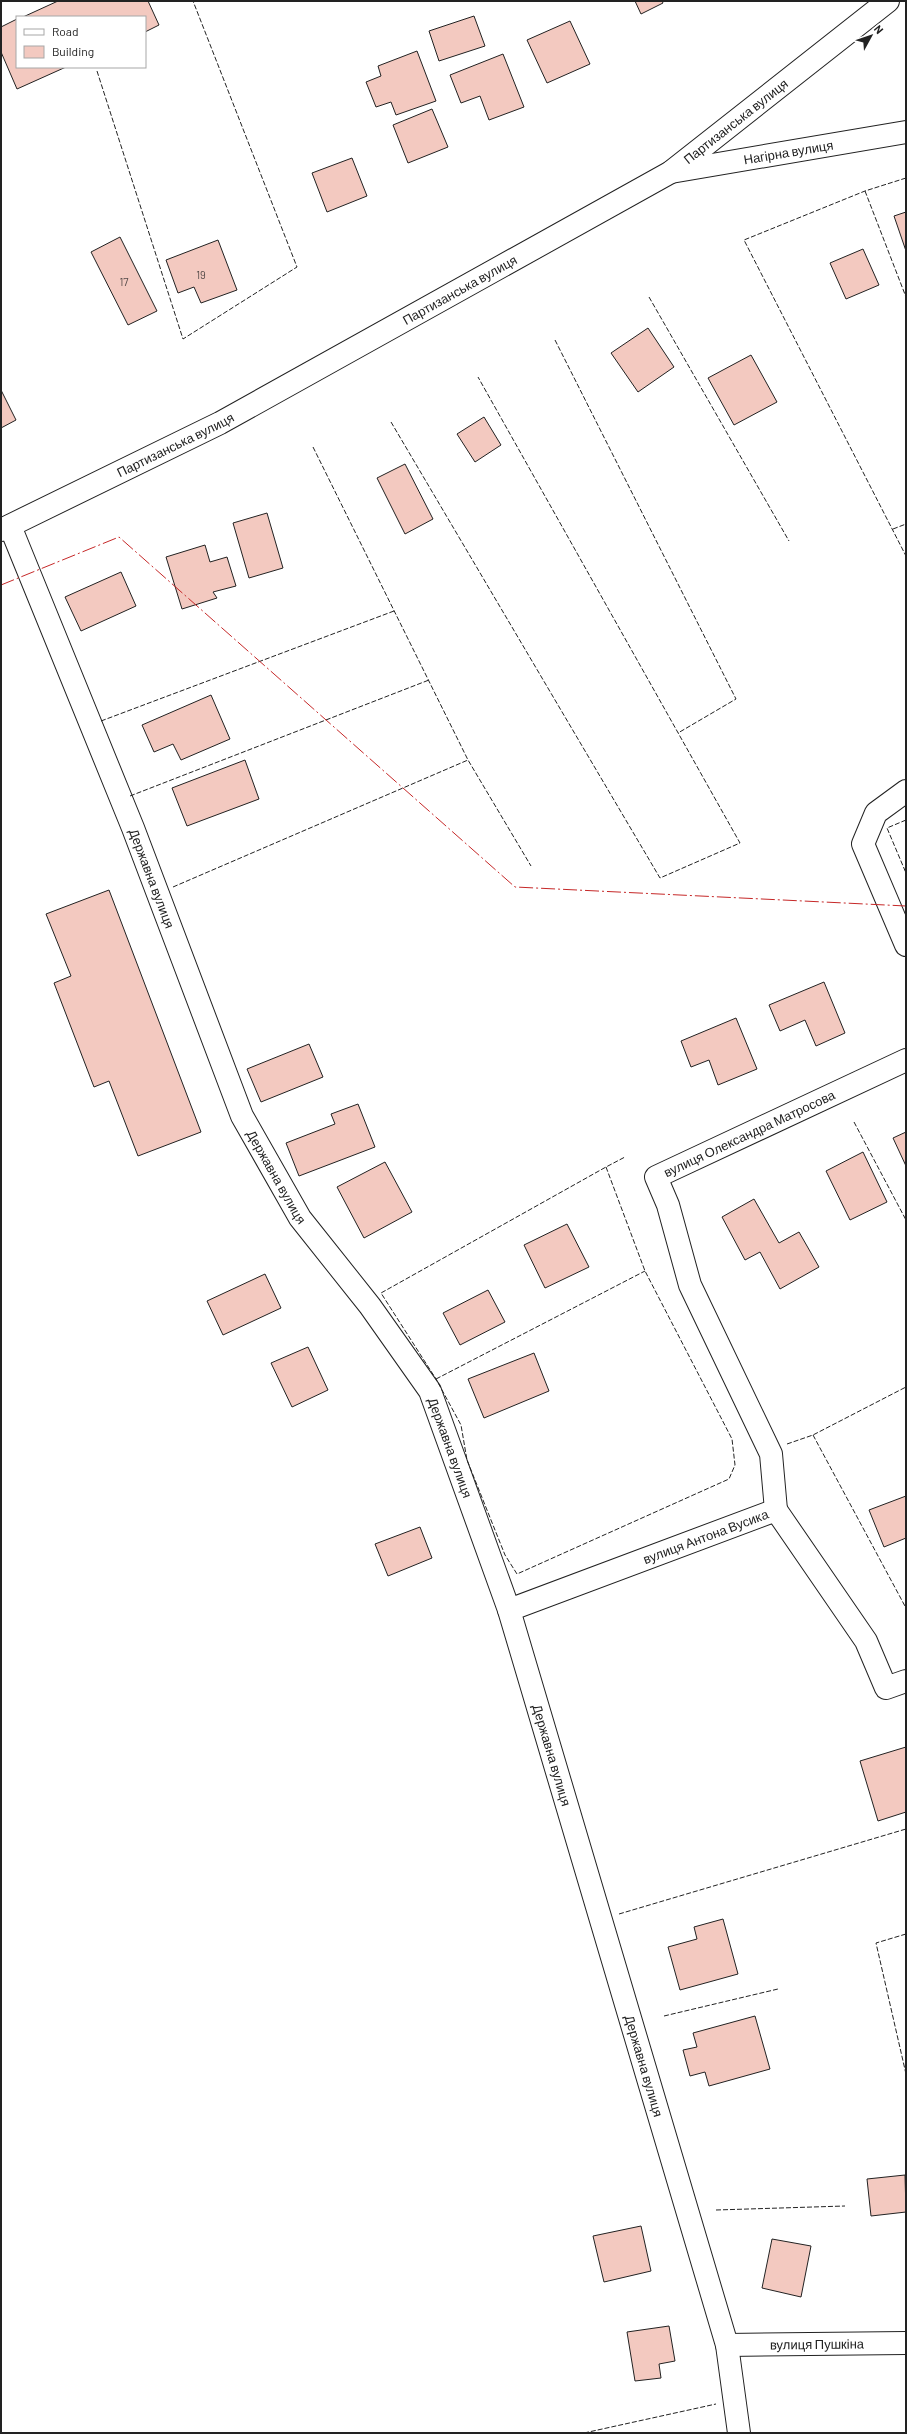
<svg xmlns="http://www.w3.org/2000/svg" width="907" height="2434" font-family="Barlow,sans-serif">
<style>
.building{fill:#f3c9c0;stroke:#222}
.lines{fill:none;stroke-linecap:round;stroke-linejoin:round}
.minor-casing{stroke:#222;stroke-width:24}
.major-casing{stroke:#222;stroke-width:24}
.minor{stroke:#fff;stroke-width:22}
.major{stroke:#fff;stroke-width:22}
.fence{stroke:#222;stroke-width:1;stroke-dasharray:5 2;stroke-linecap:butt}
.power{stroke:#c62828;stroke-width:1;stroke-dasharray:14 3 2 3;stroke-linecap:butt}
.labels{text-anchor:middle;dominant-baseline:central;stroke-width:3;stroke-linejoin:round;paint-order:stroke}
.number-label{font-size:11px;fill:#564c4a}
.street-label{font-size:13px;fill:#222;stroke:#fff}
</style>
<rect width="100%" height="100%" fill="#fff"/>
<g class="building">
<polygon points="58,1 148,1 159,25 145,32 145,17 23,17"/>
<polygon points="635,1 662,1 663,3 641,14"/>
<polygon points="474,16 485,46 439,61 429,31"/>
<polygon points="17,19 17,67 66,67 17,89 1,52 1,27"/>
<polygon points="570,21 590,64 547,83 527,40"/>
<polygon points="417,51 436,101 396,115 391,102 376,107 366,82 381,76 378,66"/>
<polygon points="503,54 524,107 489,120 480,96 461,103 450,75"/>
<polygon points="432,109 448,147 408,163 393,125"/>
<polygon points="352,158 367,196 327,212 312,173"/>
<polygon points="906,212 906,251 894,216"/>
<polygon points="120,237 157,311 128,325 91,252"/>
<polygon points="218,240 237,290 201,303 194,287 178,293 166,260"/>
<polygon points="863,249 879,285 846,299 830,263"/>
<polygon points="648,328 674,367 638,392 611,353"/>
<polygon points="751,355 777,402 734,425 708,378"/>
<polygon points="1,390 16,420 1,428"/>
<polygon points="484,417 501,445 475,462 457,434"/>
<polygon points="405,464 433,519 405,534 377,478"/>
<polygon points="267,513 283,568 249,578 233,523"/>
<polygon points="205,545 210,562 227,557 236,586 213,592 217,598 182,609 166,557"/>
<polygon points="121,572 136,606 81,631 65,597"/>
<polygon points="211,695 230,739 181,760 173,744 154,752 142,725"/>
<polygon points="245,760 259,799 187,826 172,788"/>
<polygon points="109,890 201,1132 138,1156 109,1081 94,1087 54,983 71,976 46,914"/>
<polygon points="824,982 845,1033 816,1046 805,1020 780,1031 769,1005"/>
<polygon points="736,1018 757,1069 718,1085 709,1060 691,1067 681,1041"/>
<polygon points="309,1044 323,1077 261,1102 247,1069"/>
<polygon points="358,1104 375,1147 299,1176 286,1143 335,1124 331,1114"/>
<polygon points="906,1132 906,1166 893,1138"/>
<polygon points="863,1152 887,1202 850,1220 826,1171"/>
<polygon points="385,1162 412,1212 364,1238 337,1187"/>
<polygon points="754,1199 779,1243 799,1232 819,1267 780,1289 760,1252 745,1260 722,1217"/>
<polygon points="567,1224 589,1267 545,1288 524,1245"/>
<polygon points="265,1274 281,1308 223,1335 207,1301"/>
<polygon points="488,1290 505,1322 460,1345 443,1313"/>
<polygon points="308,1347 328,1390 292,1407 271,1363"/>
<polygon points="534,1353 549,1391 484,1418 468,1379"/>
<polygon points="906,1496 906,1538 884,1547 869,1510"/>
<polygon points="420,1527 432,1558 388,1576 375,1544"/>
<polygon points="906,1747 906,1812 878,1821 860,1761"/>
<polygon points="723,1919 738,1974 680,1990 668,1947 697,1939 694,1927"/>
<polygon points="755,2016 770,2069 709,2086 705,2072 690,2076 683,2050 697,2047 693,2033"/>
<polygon points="905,2175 906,2212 871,2216 867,2179"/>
<polygon points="641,2226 651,2271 604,2282 593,2236"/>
<polygon points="772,2239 811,2246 801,2297 762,2288"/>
<polygon points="669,2326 675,2361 659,2364 661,2378 635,2381 627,2332"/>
</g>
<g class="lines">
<defs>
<g id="minor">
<path id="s1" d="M 671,172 L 906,132"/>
<path id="s2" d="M 10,526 L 133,828 L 242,1116 L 300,1218 L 370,1306 L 430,1391 L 509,1610 L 727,2345 L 739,2433"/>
<polyline points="906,791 876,813 863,844 906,945"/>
<path id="s3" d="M 776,1510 L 771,1454 L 690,1285 L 668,1205 L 656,1177 L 906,1060"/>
<path id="s4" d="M 509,1610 L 776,1510 L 866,1641 L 886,1688 L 906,1681"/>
<path id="s5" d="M 727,2345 L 906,2343"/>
</g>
<g id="major">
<path id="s6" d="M 1,530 L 220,423 L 671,172 L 888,1"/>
</g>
</defs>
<use href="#minor" class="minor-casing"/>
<use href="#major" class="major-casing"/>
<use href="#minor" class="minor"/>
<use href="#major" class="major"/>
<g class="fence">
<polyline points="97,71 183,339 297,267 193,1"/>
<polyline points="906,178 865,191 744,240 906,556"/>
<polyline points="865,191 906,297"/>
<polyline points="649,297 789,541"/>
<polyline points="555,340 736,699 678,733"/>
<polyline points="391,422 660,878 740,843 478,377"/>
<polyline points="313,447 468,760 531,866"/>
<polyline points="893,529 906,524"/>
<polyline points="101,721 394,611"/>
<polyline points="130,796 429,680"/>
<polyline points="906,820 887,828 906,873"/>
<polyline points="173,887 468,760"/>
<polyline points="854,1122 906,1220"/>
<polyline points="606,1167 645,1271 732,1439 735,1465 729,1479 517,1574 505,1555 467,1460 461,1425 436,1379 381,1293 606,1167 625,1157"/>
<polyline points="436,1379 645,1271"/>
<polyline points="813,1435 906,1608"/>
<polyline points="787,1444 813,1435 906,1387"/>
<polyline points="619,1914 906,1829"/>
<polyline points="906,1934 876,1943 906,2074"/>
<polyline points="664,2016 778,1989"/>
<polyline points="716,2210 845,2206"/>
<polyline points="584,2433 716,2404"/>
</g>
<polyline class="power" points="1,585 119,537 515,887 906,906"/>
</g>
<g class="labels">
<g class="number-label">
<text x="201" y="274">19</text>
<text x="124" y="281">17</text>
</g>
<g class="street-label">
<text stroke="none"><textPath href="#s6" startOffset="842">Партизанська вулиця</textPath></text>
<text stroke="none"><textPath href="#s1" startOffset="119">Нагірна вулиця</textPath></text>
<text stroke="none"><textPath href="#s6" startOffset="518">Партизанська вулиця</textPath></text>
<text stroke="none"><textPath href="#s6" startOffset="194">Партизанська вулиця</textPath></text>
<text stroke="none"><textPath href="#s2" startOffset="380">Державна вулиця</textPath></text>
<text stroke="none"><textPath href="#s3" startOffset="460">вулиця Олександра Матросова</textPath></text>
<text stroke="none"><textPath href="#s2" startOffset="704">Державна вулиця</textPath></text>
<text stroke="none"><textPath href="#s2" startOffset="1028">Державна вулиця</textPath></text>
<text stroke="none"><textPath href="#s4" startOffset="210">вулиця Антона Вусика</textPath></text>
<text stroke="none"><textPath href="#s2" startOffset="1352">Державна вулиця</textPath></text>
<text stroke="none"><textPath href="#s2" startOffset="1676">Державна вулиця</textPath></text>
<text stroke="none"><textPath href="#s5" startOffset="90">вулиця Пушкіна</textPath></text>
</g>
</g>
<rect width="907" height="2434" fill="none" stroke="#222222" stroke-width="4"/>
<rect x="16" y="16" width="130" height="52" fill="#ffffff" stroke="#a7a7a7"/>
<rect x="24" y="29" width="20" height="6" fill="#ffffff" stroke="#a7a7a7"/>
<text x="52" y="36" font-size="12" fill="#222222">Road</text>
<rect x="24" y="46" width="20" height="12" fill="#f3c9c0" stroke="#a7a7a7"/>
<text x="52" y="56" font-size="12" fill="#222222">Building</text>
<g transform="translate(871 36) rotate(50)" stroke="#ffffff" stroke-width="3" paint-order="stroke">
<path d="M0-3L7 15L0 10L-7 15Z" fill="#222222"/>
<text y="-6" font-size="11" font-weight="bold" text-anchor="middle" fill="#222222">N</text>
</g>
</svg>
